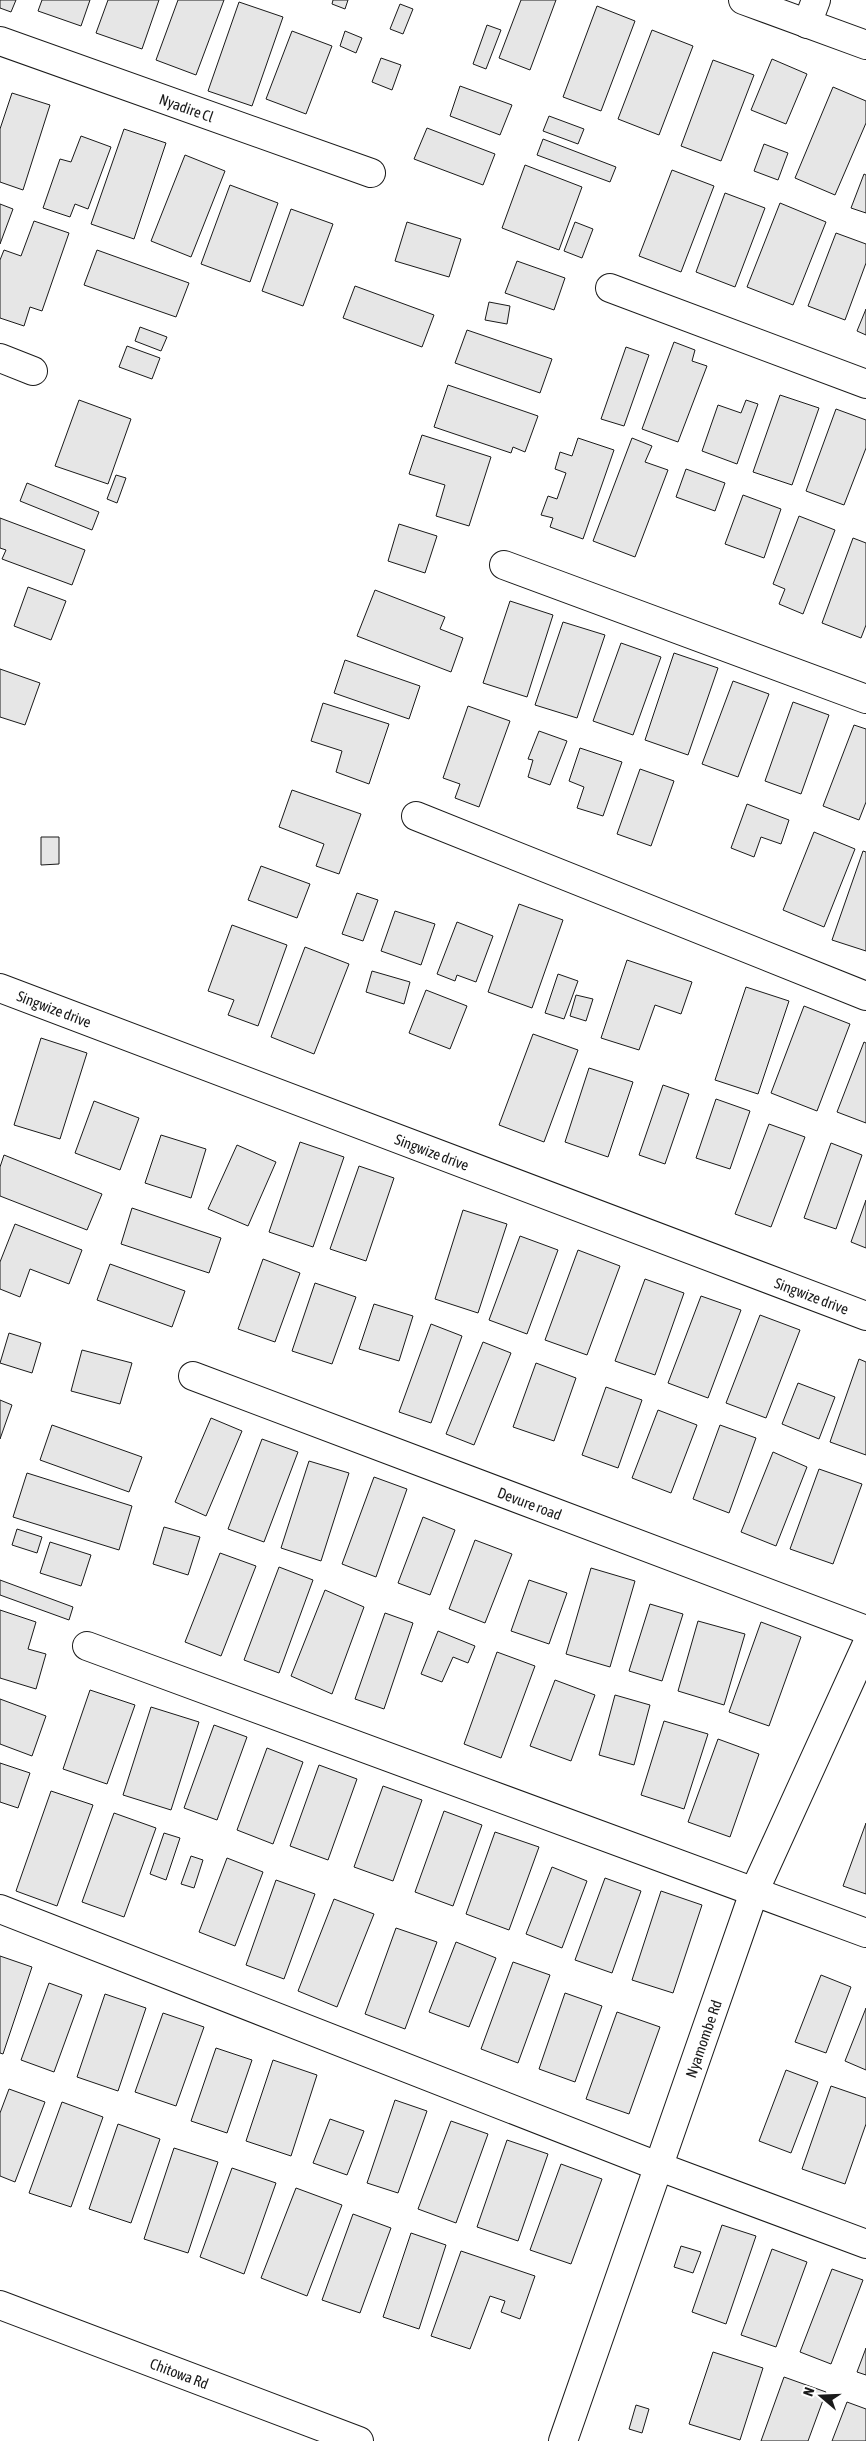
<svg xmlns="http://www.w3.org/2000/svg" width="866" height="2441" font-family="'Asap Condensed',sans-serif">
<style>
.building{fill:#e6e6e6;stroke:#1a1a1a}
.lines{fill:none;stroke-linecap:round;stroke-linejoin:round}
.minor-casing{stroke:#1a1a1a;stroke-width:30}
.minor{stroke:#fff;stroke-width:28}
.labels{text-anchor:middle;dominant-baseline:central;stroke-width:4;stroke-linejoin:round;paint-order:stroke}
.street-label{font-size:15px;fill:#1a1a1a;stroke:#fff}
</style>
<rect width="100%" height="100%" fill="#fff"/>
<g class="building">
<polygon points="0,0 16,0 11,12 0,8"/>
<polygon points="42,0 90,0 81,26 38,11"/>
<polygon points="108,0 159,0 142,49 96,33"/>
<polygon points="178,0 224,0 196,75 156,60"/>
<polygon points="333,0 348,0 345,9 332,4"/>
<polygon points="521,0 556,0 530,70 499,58"/>
<polygon points="239,2 283,17 252,106 208,91"/>
<polygon points="400,4 413,9 403,34 390,29"/>
<polygon points="597,6 635,21 601,111 563,97"/>
<polygon points="487,25 501,30 486,69 473,64"/>
<polygon points="652,30 693,46 659,135 618,119"/>
<polygon points="292,31 332,46 306,114 266,99"/>
<polygon points="345,31 362,38 356,53 340,46"/>
<polygon points="381,58 401,65 392,90 372,82"/>
<polygon points="772,59 807,74 786,124 751,110"/>
<polygon points="713,60 754,75 721,161 681,146"/>
<polygon points="460,86 512,105 500,135 450,116"/>
<polygon points="833,87 866,101 866,123 835,195 795,178"/>
<polygon points="12,93 50,105 23,190 0,182 0,129"/>
<polygon points="549,116 584,129 578,144 543,131"/>
<polygon points="427,128 495,154 483,185 414,159"/>
<polygon points="124,129 166,143 134,239 91,224"/>
<polygon points="81,136 111,147 88,209 75,204 70,217 43,208 60,159 71,162"/>
<polygon points="543,139 616,167 610,182 537,155"/>
<polygon points="764,144 788,153 778,180 754,171"/>
<polygon points="185,155 225,171 191,257 151,241"/>
<polygon points="525,165 582,187 559,250 502,228"/>
<polygon points="672,170 714,186 681,272 639,256"/>
<polygon points="864,174 866,175 866,213 851,208"/>
<polygon points="230,185 278,203 250,282 201,264"/>
<polygon points="725,193 765,208 735,287 696,272"/>
<polygon points="780,203 826,222 793,305 747,287"/>
<polygon points="0,204 13,209 0,244"/>
<polygon points="291,209 333,224 303,306 262,291"/>
<polygon points="34,221 69,233 42,311 30,307 24,326 0,318 0,260 4,250 21,256"/>
<polygon points="407,222 461,239 449,277 395,261"/>
<polygon points="575,222 593,229 582,258 564,251"/>
<polygon points="836,233 866,244 866,263 845,320 808,306"/>
<polygon points="97,250 189,283 176,317 84,285"/>
<polygon points="517,261 565,278 554,310 505,293"/>
<polygon points="355,286 434,315 422,347 343,318"/>
<polygon points="489,302 510,306 507,324 485,320"/>
<polygon points="866,309 866,335 857,331"/>
<polygon points="140,327 167,337 161,351 135,341"/>
<polygon points="467,330 552,359 540,393 455,363"/>
<polygon points="674,342 695,350 692,361 707,366 678,442 642,429"/>
<polygon points="127,346 160,358 152,379 119,367"/>
<polygon points="626,347 649,355 624,426 601,419"/>
<polygon points="448,385 538,416 525,452 513,447 511,453 434,427"/>
<polygon points="780,395 819,408 792,485 753,472"/>
<polygon points="79,400 131,419 108,484 55,466"/>
<polygon points="746,400 758,404 737,464 702,451 718,405 741,413"/>
<polygon points="836,409 866,420 866,448 844,505 806,491"/>
<polygon points="422,435 491,457 469,526 436,516 445,485 409,474"/>
<polygon points="578,438 614,450 583,539 550,527 553,518 541,515 548,496 557,499 566,473 555,469 560,452 572,456"/>
<polygon points="632,438 652,446 645,462 668,470 635,557 593,541"/>
<polygon points="686,469 725,483 715,511 676,497"/>
<polygon points="116,475 126,478 117,503 107,499"/>
<polygon points="27,483 99,512 92,530 20,501"/>
<polygon points="743,495 781,509 764,558 725,544"/>
<polygon points="799,516 835,530 803,614 779,604 785,589 773,584"/>
<polygon points="0,518 85,550 72,585 2,559 6,550 0,548"/>
<polygon points="399,524 437,536 425,573 388,561"/>
<polygon points="853,538 866,543 866,625 861,638 822,623"/>
<polygon points="28,587 66,601 51,640 14,626"/>
<polygon points="375,590 445,617 440,629 463,638 451,672 357,636"/>
<polygon points="510,601 553,615 527,697 483,683"/>
<polygon points="563,622 605,635 577,718 535,705"/>
<polygon points="621,643 661,657 633,735 593,721"/>
<polygon points="674,653 718,668 688,755 645,740"/>
<polygon points="345,660 420,686 409,719 334,693"/>
<polygon points="0,669 40,683 25,725 0,717"/>
<polygon points="733,681 769,694 738,777 702,764"/>
<polygon points="793,702 829,715 801,794 765,781"/>
<polygon points="323,703 389,724 369,784 336,772 342,751 311,741"/>
<polygon points="468,706 510,721 479,807 455,798 460,784 443,778"/>
<polygon points="854,725 866,729 866,802 859,820 823,806"/>
<polygon points="539,731 567,741 550,785 528,777 533,760 528,759"/>
<polygon points="580,748 622,762 603,816 577,808 584,787 569,781"/>
<polygon points="640,769 674,781 651,846 617,834"/>
<polygon points="292,790 361,814 339,874 316,866 324,844 279,827"/>
<polygon points="747,804 789,820 781,844 761,837 754,857 731,848"/>
<polygon points="814,832 855,849 824,927 783,910"/>
<polygon points="41,837 59,837 59,864 41,865"/>
<polygon points="863,851 866,852 866,951 832,940"/>
<polygon points="261,866 310,884 297,918 248,900"/>
<polygon points="357,893 378,900 363,941 342,934"/>
<polygon points="519,904 563,920 532,1008 488,992"/>
<polygon points="395,911 435,924 421,965 381,951"/>
<polygon points="457,922 493,936 476,982 457,975 455,981 437,974"/>
<polygon points="232,925 287,945 258,1026 228,1015 234,1000 208,991"/>
<polygon points="305,947 349,964 314,1054 271,1037"/>
<polygon points="627,960 692,982 681,1014 655,1005 639,1050 601,1038"/>
<polygon points="372,971 410,982 404,1004 366,992"/>
<polygon points="558,974 578,981 564,1019 545,1013"/>
<polygon points="746,987 789,1001 758,1094 715,1080"/>
<polygon points="426,990 467,1006 450,1049 409,1033"/>
<polygon points="576,995 593,999 586,1021 570,1016"/>
<polygon points="804,1006 850,1024 817,1111 771,1093"/>
<polygon points="533,1034 578,1050 544,1142 499,1125"/>
<polygon points="41,1038 87,1053 60,1139 14,1125"/>
<polygon points="864,1042 866,1043 866,1123 837,1112"/>
<polygon points="589,1068 633,1082 608,1157 565,1142"/>
<polygon points="663,1085 689,1094 665,1164 639,1155"/>
<polygon points="716,1099 750,1111 730,1169 696,1158"/>
<polygon points="94,1101 139,1118 120,1170 75,1153"/>
<polygon points="769,1124 805,1137 771,1227 735,1214"/>
<polygon points="161,1135 206,1149 191,1198 145,1183"/>
<polygon points="300,1142 344,1157 313,1247 269,1232"/>
<polygon points="831,1143 862,1155 836,1229 804,1218"/>
<polygon points="237,1145 276,1162 248,1226 208,1209"/>
<polygon points="4,1155 102,1194 87,1230 0,1196 0,1167"/>
<polygon points="359,1166 394,1178 366,1261 330,1249"/>
<polygon points="866,1200 866,1248 851,1242"/>
<polygon points="132,1208 221,1238 209,1273 121,1244"/>
<polygon points="463,1210 507,1224 478,1313 435,1299"/>
<polygon points="15,1224 82,1250 69,1284 30,1269 20,1297 0,1289 0,1262"/>
<polygon points="520,1236 558,1250 527,1334 489,1320"/>
<polygon points="578,1250 620,1266 587,1355 545,1340"/>
<polygon points="263,1259 300,1273 275,1342 238,1329"/>
<polygon points="110,1264 185,1291 172,1327 97,1300"/>
<polygon points="645,1279 684,1293 655,1375 615,1361"/>
<polygon points="315,1283 356,1297 332,1364 292,1351"/>
<polygon points="701,1296 741,1310 708,1398 668,1383"/>
<polygon points="374,1304 413,1316 399,1361 359,1349"/>
<polygon points="760,1315 800,1330 766,1418 726,1403"/>
<polygon points="431,1324 462,1336 431,1423 399,1412"/>
<polygon points="9,1333 41,1343 32,1373 0,1363"/>
<polygon points="483,1342 511,1353 474,1445 446,1434"/>
<polygon points="82,1350 132,1363 120,1404 71,1391"/>
<polygon points="859,1359 866,1362 866,1455 830,1442"/>
<polygon points="536,1363 576,1378 554,1441 513,1427"/>
<polygon points="798,1383 835,1397 819,1439 782,1424"/>
<polygon points="606,1387 642,1400 618,1468 582,1455"/>
<polygon points="0,1400 12,1405 0,1439"/>
<polygon points="658,1410 697,1425 671,1493 632,1478"/>
<polygon points="211,1418 242,1431 206,1516 175,1502"/>
<polygon points="52,1425 142,1457 129,1492 40,1460"/>
<polygon points="720,1425 756,1438 729,1513 693,1499"/>
<polygon points="262,1439 298,1452 264,1542 228,1529"/>
<polygon points="773,1452 807,1467 776,1546 741,1532"/>
<polygon points="309,1461 349,1473 321,1561 281,1548"/>
<polygon points="819,1469 862,1484 833,1564 790,1549"/>
<polygon points="27,1473 132,1506 119,1550 13,1517"/>
<polygon points="374,1477 407,1489 376,1577 342,1564"/>
<polygon points="423,1517 455,1530 430,1595 398,1583"/>
<polygon points="164,1527 200,1537 188,1575 153,1564"/>
<polygon points="17,1529 42,1537 37,1553 12,1545"/>
<polygon points="475,1540 512,1554 485,1623 449,1609"/>
<polygon points="50,1542 91,1555 81,1586 40,1573"/>
<polygon points="220,1553 256,1566 221,1656 185,1642"/>
<polygon points="279,1567 313,1580 279,1673 244,1660"/>
<polygon points="591,1568 635,1581 610,1667 566,1654"/>
<polygon points="0,1580 73,1607 69,1620 0,1595"/>
<polygon points="529,1580 567,1593 549,1644 511,1631"/>
<polygon points="325,1590 364,1607 332,1694 291,1676"/>
<polygon points="650,1604 683,1614 662,1681 629,1671"/>
<polygon points="0,1610 36,1622 28,1649 46,1654 36,1689 0,1678"/>
<polygon points="385,1613 413,1623 384,1709 355,1699"/>
<polygon points="698,1621 745,1634 724,1705 678,1691"/>
<polygon points="761,1622 801,1637 769,1726 729,1712"/>
<polygon points="438,1631 475,1646 468,1663 453,1657 442,1682 421,1674"/>
<polygon points="497,1652 535,1666 501,1758 464,1744"/>
<polygon points="555,1680 595,1695 571,1761 530,1746"/>
<polygon points="90,1690 135,1705 107,1784 63,1769"/>
<polygon points="615,1695 650,1705 634,1765 599,1755"/>
<polygon points="0,1699 46,1716 32,1756 0,1744"/>
<polygon points="151,1707 199,1722 171,1810 123,1795"/>
<polygon points="664,1721 708,1734 684,1809 641,1795"/>
<polygon points="214,1725 247,1737 217,1820 184,1808"/>
<polygon points="718,1739 759,1754 730,1837 688,1822"/>
<polygon points="267,1748 303,1762 273,1844 237,1830"/>
<polygon points="0,1763 30,1773 18,1808 0,1802"/>
<polygon points="319,1765 357,1779 328,1860 290,1846"/>
<polygon points="383,1786 422,1800 393,1881 354,1867"/>
<polygon points="51,1791 93,1805 57,1906 16,1891"/>
<polygon points="444,1811 482,1825 453,1906 415,1892"/>
<polygon points="114,1813 156,1828 124,1917 82,1902"/>
<polygon points="866,1823 866,1894 843,1886"/>
<polygon points="495,1832 539,1847 509,1930 466,1914"/>
<polygon points="164,1833 180,1838 166,1880 150,1874"/>
<polygon points="191,1856 203,1860 194,1888 181,1884"/>
<polygon points="227,1858 263,1872 235,1946 199,1932"/>
<polygon points="552,1867 587,1881 562,1948 526,1934"/>
<polygon points="605,1878 641,1891 612,1973 575,1960"/>
<polygon points="276,1880 315,1894 284,1979 246,1965"/>
<polygon points="661,1891 702,1905 673,1993 632,1980"/>
<polygon points="334,1899 374,1914 337,2007 298,1991"/>
<polygon points="396,1928 437,1942 405,2029 365,2014"/>
<polygon points="456,1942 496,1958 469,2027 429,2012"/>
<polygon points="0,1956 32,1967 3,2054 0,2053"/>
<polygon points="513,1962 550,1975 518,2063 481,2049"/>
<polygon points="821,1975 851,1987 826,2053 795,2042"/>
<polygon points="49,1983 82,1995 54,2072 21,2060"/>
<polygon points="565,1993 602,2006 575,2082 539,2069"/>
<polygon points="105,1994 146,2008 118,2091 77,2077"/>
<polygon points="866,2008 866,2070 845,2061"/>
<polygon points="617,2012 660,2027 629,2114 586,2099"/>
<polygon points="163,2013 204,2027 176,2106 135,2092"/>
<polygon points="216,2048 252,2060 227,2133 191,2121"/>
<polygon points="273,2060 317,2075 291,2156 246,2141"/>
<polygon points="786,2070 818,2082 791,2153 759,2141"/>
<polygon points="831,2086 866,2098 866,2124 845,2184 802,2169"/>
<polygon points="9,2089 45,2102 15,2182 0,2176 0,2113"/>
<polygon points="395,2100 427,2111 398,2193 367,2183"/>
<polygon points="62,2102 103,2117 71,2207 29,2193"/>
<polygon points="330,2119 364,2131 347,2175 313,2163"/>
<polygon points="451,2121 488,2134 456,2223 418,2209"/>
<polygon points="118,2124 160,2139 131,2223 89,2209"/>
<polygon points="507,2140 548,2154 518,2241 477,2227"/>
<polygon points="174,2148 218,2162 188,2253 144,2239"/>
<polygon points="561,2164 602,2179 571,2264 530,2250"/>
<polygon points="232,2168 276,2183 244,2274 200,2257"/>
<polygon points="296,2188 342,2205 307,2296 261,2278"/>
<polygon points="353,2214 391,2228 360,2313 322,2300"/>
<polygon points="722,2225 756,2236 726,2324 692,2312"/>
<polygon points="411,2233 446,2245 419,2329 383,2317"/>
<polygon points="681,2246 701,2252 693,2273 674,2267"/>
<polygon points="772,2249 807,2262 776,2347 741,2335"/>
<polygon points="461,2251 535,2276 520,2319 501,2312 505,2301 490,2296 470,2349 431,2336"/>
<polygon points="832,2269 863,2280 831,2364 800,2352"/>
<polygon points="866,2348 866,2375 857,2372"/>
<polygon points="713,2352 763,2368 740,2440 689,2424"/>
<polygon points="784,2377 826,2392 808,2441 761,2441"/>
<polygon points="847,2402 866,2409 866,2441 832,2441"/>
<polygon points="636,2405 649,2409 642,2433 629,2429"/>
</g>
<g class="lines">
<defs>
<g id="minor">
<polyline points="743,0 866,45"/>
<polyline points="807,24 816,0"/>
<path id="s1" d="M 0,41 L 371,173"/>
<polyline points="610,288 866,384"/>
<polyline points="0,358 33,371"/>
<polyline points="504,565 866,699"/>
<polyline points="416,816 866,996"/>
<path id="s2" d="M 0,988 L 866,1316"/>
<path id="s3" d="M 193,1376 L 866,1630"/>
<polyline points="87,1646 866,1933"/>
<polyline points="0,1909 660,2167 866,2244"/>
<path id="s4" d="M 0,2305 L 359,2441"/>
<path id="s5" d="M 563,2441 L 754,1892 L 866,1646"/>
</g>
</defs>
<use href="#minor" class="minor-casing"/>
<use href="#minor" class="minor"/>
</g>
<g class="labels">
<g class="street-label">
<text stroke="none"><textPath href="#s1" startOffset="198">Nyadire Cl</textPath></text>
<text stroke="none"><textPath href="#s2" startOffset="58">Singwize drive</textPath></text>
<text stroke="none"><textPath href="#s2" startOffset="462">Singwize drive</textPath></text>
<text stroke="none"><textPath href="#s2" startOffset="868">Singwize drive</textPath></text>
<text stroke="none"><textPath href="#s3" startOffset="360">Devure road</textPath></text>
<text stroke="none"><textPath href="#s5" startOffset="426">Nyamombe Rd</textPath></text>
<text stroke="none"><textPath href="#s4" startOffset="192">Chitowa Rd</textPath></text>
</g>
</g>
<g transform="translate(821 2396) rotate(289)" stroke="#ffffff" stroke-width="4" paint-order="stroke">
<path d="M0-4L9 19L0 12L-9 19Z" fill="#1a1a1a"/>
<text y="-8" font-size="14" font-weight="bold" text-anchor="middle" fill="#1a1a1a">N</text>
</g>
</svg>
